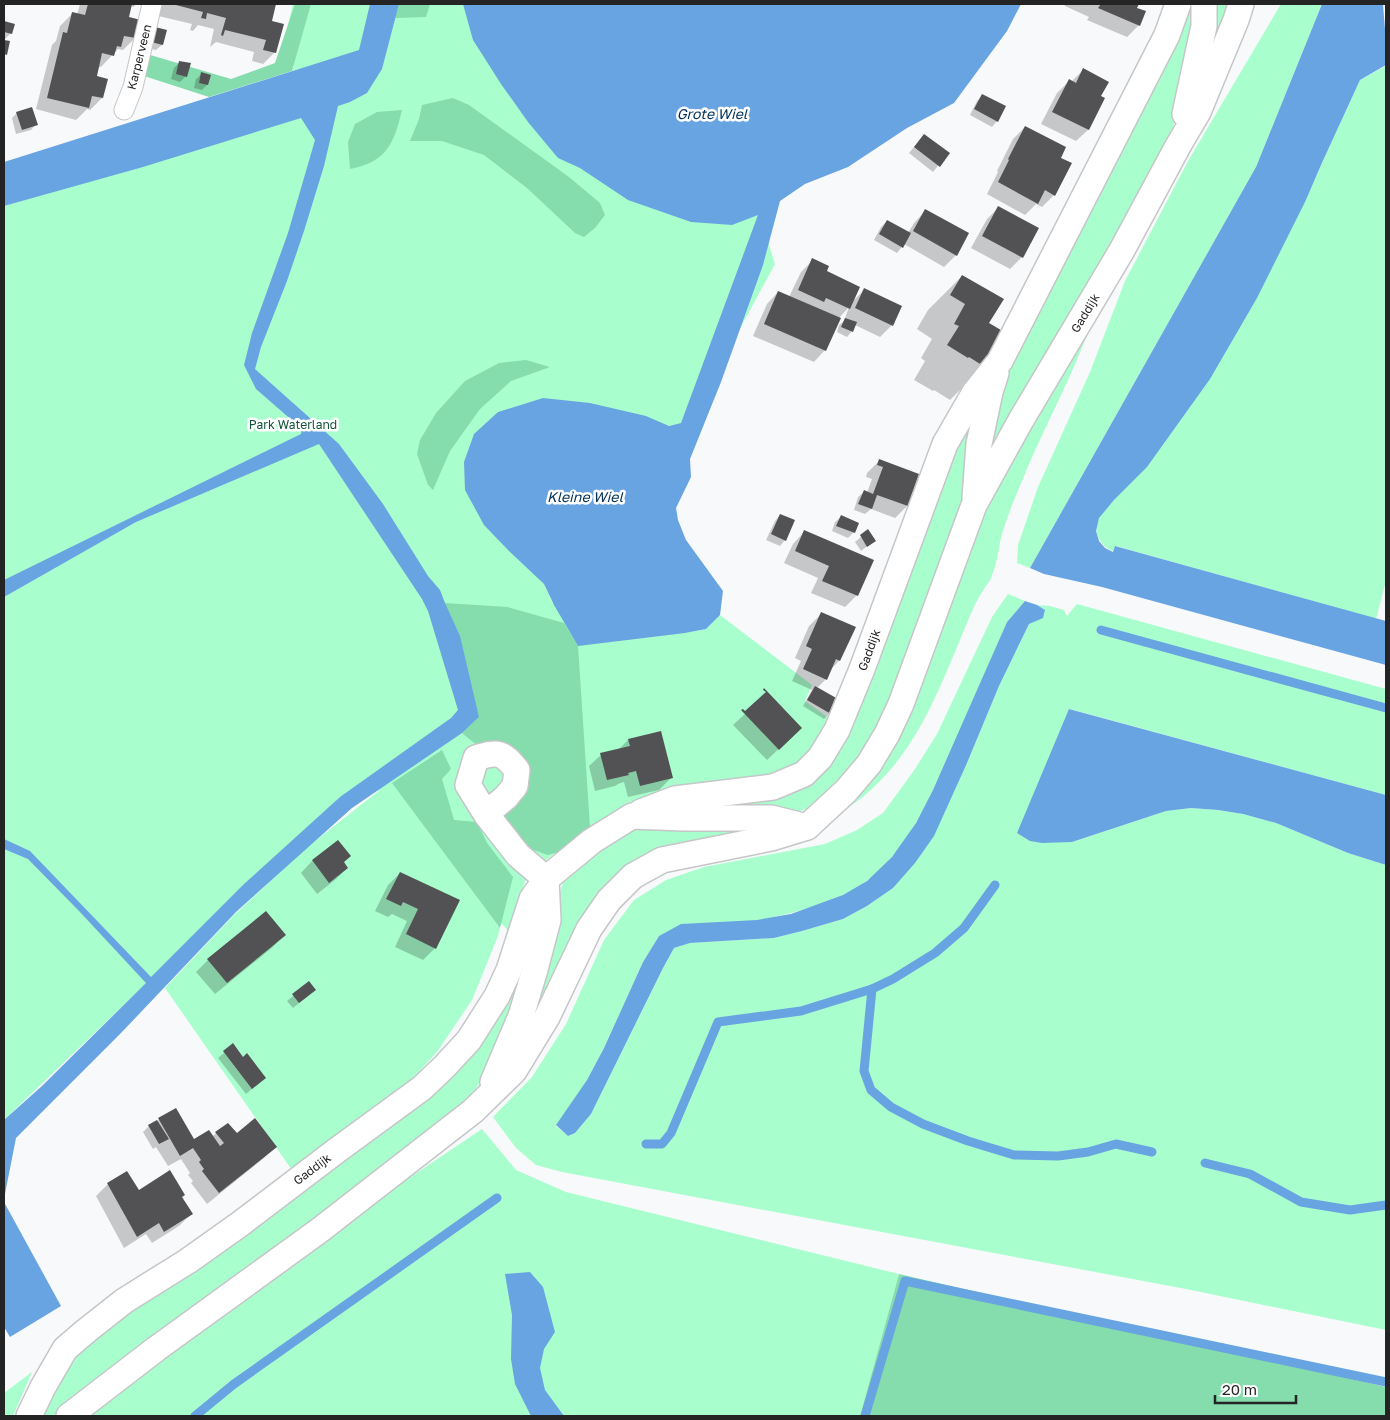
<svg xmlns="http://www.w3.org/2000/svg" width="1390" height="1420" font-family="'Golos Text',sans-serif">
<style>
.green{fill:#a9fece}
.forest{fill:#85dcac}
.water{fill:#68a4e1}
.shadow{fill:#0003}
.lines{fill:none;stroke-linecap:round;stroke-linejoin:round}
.stream{stroke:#68a4e1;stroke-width:9}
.building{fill:#525254}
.pedestrian-casing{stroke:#c5c6c8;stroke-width:21}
.minor-casing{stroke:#c5c6c8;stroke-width:28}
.pedestrian{stroke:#fff;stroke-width:19}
.minor{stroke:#fff;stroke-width:25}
.labels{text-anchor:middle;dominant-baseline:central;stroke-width:5;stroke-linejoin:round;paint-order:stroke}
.street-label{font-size:12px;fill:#242425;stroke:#fff}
.park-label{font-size:12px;fill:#135637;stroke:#fff}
.water-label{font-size:14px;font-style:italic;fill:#013057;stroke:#fff}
</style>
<rect width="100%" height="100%" fill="#f8f9fb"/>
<g class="green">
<polygon points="293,4 468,4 758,210 775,264 688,425 681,423 669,426 538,578 544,584 552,602 685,633 706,629 720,615 812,685 805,701 833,721 797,770 616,812 590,827 590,826 527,875 509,932 466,882 500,928 498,936 472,1000 437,1052 400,1092 294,1173 165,988 232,917 306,848 380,790 340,797 4,1120 4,206 202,148 264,129 338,94 299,69 292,71 294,66 280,57"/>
<polygon points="1187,4 1199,4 1181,98 1168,145 982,473 1003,374"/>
<polygon points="1211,4 1235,4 1221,41 1206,45"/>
<polygon points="1281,4 1322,4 1256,167 1030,568 1017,563 1018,545 1038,487 1090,372 1125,281 1188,161"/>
<path d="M 1386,64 L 1386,581 L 1376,619 L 1116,546 L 1114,552 C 1101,546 1092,534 1098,519 C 1101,512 1110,505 1114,500 L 1306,200 L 1321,165 L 1360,80 L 1386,66 Z"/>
<path d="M 1100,300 C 1094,316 1088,333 1081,350 C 1063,394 1040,436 1022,481 C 1014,500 1005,521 1000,542 C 998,554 996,566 991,578 C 989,583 985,586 983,591 C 977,599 973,609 969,618 C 937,694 913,768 840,813 L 855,790 L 973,527 Z"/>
<polygon points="974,404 967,508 895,702 862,762 817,804 804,810 790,813 672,808 782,793 873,655"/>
<path d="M 1008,594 L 1025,601 L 1007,622 C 990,662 973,701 956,740 C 929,798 904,867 843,895 C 786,921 719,926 659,936 L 643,962 L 604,1048 L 587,1080 L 556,1126 L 568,1136 L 575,1133 L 591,1114 L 663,968 L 674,948 L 690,943 L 774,938 L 802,931 L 843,919 L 867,906 L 893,888 L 967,763 L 999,686 L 1029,624 L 1043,617 L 1045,610 L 1037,605 L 1050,606 L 1064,610 L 1067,616 L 1077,604 L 1386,689 L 1386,795 L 1070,709 L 1072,842 L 1166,811 L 1191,808 L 1218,810 L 1243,814 L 1276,823 L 1348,853 L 1386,865 L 1386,1330 L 1186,1289 L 562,1172 L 536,1165 L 516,1148 L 493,1117 L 532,1077 L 566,1024 L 604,940 L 634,900 L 666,880 L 704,867 L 825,844 L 857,830 L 883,813 L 915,769 L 937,734 L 992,617 Z"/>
<polygon points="774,823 629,866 541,1014 526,1013 563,882 583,854 633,826"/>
<polygon points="529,964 492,1061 473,1094 449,1120 53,1416 35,1416 72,1354 339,1157 510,986"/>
<polygon points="482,1129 516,1170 566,1192 899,1274 860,1416 88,1416 247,1295 400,1184"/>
<polygon points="32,1372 13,1416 4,1416 4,1393"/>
</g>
<g class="forest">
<polygon points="295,4 311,4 292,71 209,97 141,75 147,54 231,79 275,63"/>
<polygon points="399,4 430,4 426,17 395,18"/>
<polygon points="453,98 469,105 569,177 600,203 605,215 595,228 584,237 575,233 527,188 484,155 442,141 410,141 419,119 422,105"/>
<path d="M 402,110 C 394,143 387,162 350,169 L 348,142 L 355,124 L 377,112 Z"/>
<polygon points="526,360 550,367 511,381 480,409 450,451 433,490 428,485 417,454 420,440 436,413 465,381 499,363"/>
<polygon points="445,603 507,607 564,623 578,646 590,827 566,848 559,852 548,855 525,847 503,817 523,793 478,746 462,733 479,717"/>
<polygon points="442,750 451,769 442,779 454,820 477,822 487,843 513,877 500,928 392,783"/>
<polygon points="899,1274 1386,1387 1386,1416 860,1416"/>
</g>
<g class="water">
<polygon points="370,4 399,4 382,69 367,93 350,102 338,106 324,166 304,231 287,281 261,347 255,369 339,444 383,504 428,576 440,590 445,603 460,636 479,717 462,733 352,808 236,912 121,1033 16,1138 4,1199 4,1120 42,1086 146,983 80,912 28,859 4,849 4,839 30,851 151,977 244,884 340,797 451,718 458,710 428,611 422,599 319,444 136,522 4,597 4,580 301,434 302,429 256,389 244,365 252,333 288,233 315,140 301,118 143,167 4,206 4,162 359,50"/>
<polygon points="463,4 1021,4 1007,31 954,103 907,128 848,167 805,184 780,201 763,265 721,382 690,459 691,477 676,508 678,520 686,540 723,591 720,615 706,629 685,633 578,646 554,605 544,584 509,551 484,525 465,490 464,462 474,434 498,412 543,398 590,403 646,416 669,426 681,423 758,215 732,225 691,222 628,200 580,168 558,158 528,122 501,84 473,40"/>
<polygon points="1322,4 1383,4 1386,42 1386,65 1360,80 1321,165 1306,200 1257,298 1210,379 1147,467 1114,500 1099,518 1096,531 1099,541 1105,548 1113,552 1115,546 1386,621 1386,665 1102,587 1044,574 1030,568 1256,167"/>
<polygon points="1025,601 1037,605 1045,610 1043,618 1029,624 999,686 967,763 934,836 915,863 893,888 867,906 843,919 802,931 774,938 690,943 674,948 663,968 591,1114 575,1133 568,1136 556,1125 587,1080 604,1048 643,962 659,936 681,924 757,920 791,914 843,895 867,881 892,857 916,823 933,790 1007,622"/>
<polygon points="1069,709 1386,795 1386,865 1348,853 1276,823 1243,814 1218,810 1191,808 1166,811 1072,842 1042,843 1030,841 1017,833"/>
<polygon points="4,1202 61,1306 10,1337 4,1327"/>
<polygon points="530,1272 543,1287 555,1332 544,1349 540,1368 545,1390 564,1416 531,1416 515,1384 511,1359 512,1315 505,1274"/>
</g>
<g class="shadow">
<polygon points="80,4 137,4 133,7 130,6 127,18 135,38 123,50 118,49 101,67 98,67 95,77 102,98 90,110 87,109 76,120 36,109 52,45 56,41 60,26 72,14 77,15"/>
<polygon points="153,4 275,4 270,22 275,52 263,64 252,61 254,52 216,42 210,47 214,29 198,25 193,31 190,30 192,24 150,14"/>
<polygon points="1064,4 1138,4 1136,8 1139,25 1127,37 1087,20 1089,17 1065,6"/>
<polygon points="4,22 13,25 11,33 5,39 4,39"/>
<polygon points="165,31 162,45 156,50 146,48"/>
<polygon points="180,62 186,76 180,82 171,79 174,68"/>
<polygon points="1083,70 1100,96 1104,98 1088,130 1076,141 1041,124 1057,93 1069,81 1071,82"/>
<polygon points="202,74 207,85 202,90 194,88 196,79"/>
<polygon points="982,96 997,121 992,127 970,115 977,101"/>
<polygon points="17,113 36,124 31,130 16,134 12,118"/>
<polygon points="1025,127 1059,158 1054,195 1042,207 1036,204 1025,215 987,194 998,172 997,171 1013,139"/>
<polygon points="919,141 948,153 933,172 909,153"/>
<polygon points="999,207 1022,257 1010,269 971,248 987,219"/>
<polygon points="925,211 956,255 944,267 904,244 897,253 874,240 881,227 887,221 908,233 914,223"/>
<polygon points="813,260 825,272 852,302 864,290 892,325 880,337 855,325 852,331 847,337 837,332 839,325 844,321 849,307 839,318 825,350 814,362 753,336 767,304 778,292 789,297 801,272"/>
<polygon points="962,276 984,366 950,400 934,390 933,391 914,380 925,361 921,358 932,339 917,329 928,310"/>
<polygon points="879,461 918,474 907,506 895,518 871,509 865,514 854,510 858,497 864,492 867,493 872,479 866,477 867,473"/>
<polygon points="780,515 785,540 780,546 766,540 775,521"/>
<polygon points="841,517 854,532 848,538 832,531 835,522"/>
<polygon points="868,531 874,541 861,551 855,542"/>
<polygon points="804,532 857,595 845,607 811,593 818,578 784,563 793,544"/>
<polygon points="821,614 839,661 829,671 826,679 817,688 830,713 824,719 803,706 812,690 792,681 801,661 795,658 809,626"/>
<polygon points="745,714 789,739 767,760 733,725"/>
<polygon points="628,740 671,778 659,790 628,797 624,782 618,784 615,786 595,791 589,766 601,755 618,750"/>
<polygon points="338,841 343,863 347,868 335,880 317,894 301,873 312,861"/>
<polygon points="400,873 458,901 435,948 423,960 395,947 407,921 392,914 388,917 375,911 388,885"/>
<polygon points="284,935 273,947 215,994 196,972 208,960"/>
<polygon points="309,983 309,995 293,1008 287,1001"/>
<polygon points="233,1045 259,1083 246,1094 218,1058"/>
<polygon points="175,1110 193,1141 212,1137 216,1133 236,1135 275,1146 264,1158 207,1204 191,1183 193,1181 188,1175 190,1173 181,1159 168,1166 156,1147 153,1149 143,1132 149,1126"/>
<polygon points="108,1184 139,1192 181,1198 191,1214 179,1226 152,1243 146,1234 124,1248 96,1196"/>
</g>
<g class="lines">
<g class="stream">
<polyline points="1101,630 1386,708"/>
<polyline points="872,989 864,1071 871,1090 891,1107 923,1124 968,1141 1014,1155 1058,1156 1088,1152 1116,1144 1152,1152"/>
<polyline points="646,1144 662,1144 671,1133 718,1022 801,1011 872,989 893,979 935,953 964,928 995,885"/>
<polyline points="1205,1163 1250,1174 1301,1202 1350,1210 1386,1205"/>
<polyline points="195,1416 234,1384 497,1198"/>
<polyline points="865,1416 905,1281 1386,1382"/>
</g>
</g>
<g class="building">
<polygon points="88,4 132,4 129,17 141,20 136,38 124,36 121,47 117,46 114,56 102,53 97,76 108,79 103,98 92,96 89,108 47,98 63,32 67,33 72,12 85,15"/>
<polygon points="172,4 276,4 272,21 284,24 276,53 263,50 266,40 225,30 223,36 221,35 226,18 207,13 206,19 201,18 203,12"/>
<polygon points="1101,4 1139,4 1137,8 1146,11 1140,26 1098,8"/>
<polygon points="4,21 15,24 12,34 4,32"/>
<polygon points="155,27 167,30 163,45 151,42"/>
<polygon points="4,40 10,41 7,55 4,54"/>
<polygon points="179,61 191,63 187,77 176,74"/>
<polygon points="1083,68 1109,82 1101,96 1105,98 1089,130 1052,112 1069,79 1076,83"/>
<polygon points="201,72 211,75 208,85 199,83"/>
<polygon points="982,94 1006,106 998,122 974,109"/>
<polygon points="32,107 38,125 22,130 16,112"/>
<polygon points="1025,126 1066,147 1061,158 1072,163 1055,196 1045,190 1038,204 998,182 1009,160 1008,159"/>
<polygon points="924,134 950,153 940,167 914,147"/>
<polygon points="998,206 1039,228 1023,258 982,236"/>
<polygon points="925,209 969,233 957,256 913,231"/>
<polygon points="887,220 911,233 903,248 879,234"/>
<polygon points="812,258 829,266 827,271 860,287 850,309 826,298 824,302 798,290"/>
<polygon points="962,275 1004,299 989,323 1006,333 985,367 969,357 968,358 947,345 959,326 954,324 965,304 950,295"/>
<polygon points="864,288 902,306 893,326 855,308"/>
<polygon points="778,291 841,318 826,351 764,324"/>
<polygon points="845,318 857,322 853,332 841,327"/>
<polygon points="879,459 919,474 908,506 877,495 872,509 858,504 864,490 873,494 883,467 877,465"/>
<polygon points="780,514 795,520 786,541 771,534"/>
<polygon points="841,515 859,523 855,533 836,526"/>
<polygon points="868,529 876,541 867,547 860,535"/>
<polygon points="804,530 874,560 858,596 822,581 829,566 795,551"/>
<polygon points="821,612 856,627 840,661 836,659 827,680 803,669 812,649 806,646"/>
<polygon points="815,686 838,699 831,714 807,700"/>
<polygon points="764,688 802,728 779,750 741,710 743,709 745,711 766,692 763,690"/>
<polygon points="661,731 673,778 640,786 636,771 628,773 629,775 607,780 600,753 630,746 628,739"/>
<polygon points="338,840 351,856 344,862 348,868 329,883 312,860"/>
<polygon points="400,872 460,900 436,949 406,934 418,909 403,902 401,906 386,899"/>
<polygon points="266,911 286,935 227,983 207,959"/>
<polygon points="309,981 316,990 299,1003 292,994"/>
<polygon points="233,1043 243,1057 247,1053 266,1078 252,1089 223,1051"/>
<polygon points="176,1108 194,1139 209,1130 220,1146 224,1143 215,1132 228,1123 237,1133 255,1118 277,1147 219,1193 202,1171 204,1169 199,1162 201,1160 193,1148 180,1156 158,1118"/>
<polygon points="157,1120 169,1139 159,1144 148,1125"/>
<polygon points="170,1170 185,1195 182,1197 193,1214 164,1232 159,1223 137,1237 107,1183 127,1171 139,1190"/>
</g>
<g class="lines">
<defs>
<polyline id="pedestrian" points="124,110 133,87 152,4"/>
<g id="minor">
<polyline points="1185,114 1204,26 1204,4"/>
<polyline points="975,498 979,444 990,392 996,373"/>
<polyline points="641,812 675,799 773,787 804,774 820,758 837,730 862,669 945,444 975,392 1000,361 1167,35 1178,4"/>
<path d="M 486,814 L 506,797 L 515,786 L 517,770 C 502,752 499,751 476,758 L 468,785 L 486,814 L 518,855 L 546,879"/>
<polyline points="493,1082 521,1016 534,973 548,920 546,879"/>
<polyline points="29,1416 43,1387 65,1349 86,1331 124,1301 188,1261 240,1224 336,1151 422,1088 445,1066 469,1040 497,996 509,970 532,899 546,879 592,841 632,816 683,818 771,818 807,827"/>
<polyline points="69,1416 156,1349 320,1230 473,1111 514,1071 547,1017 589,929 609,900 633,876 662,860 771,838 807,827 846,791 869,764 887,734 901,704 974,505 1021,420 1122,250 1178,146 1198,112 1236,20 1241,4"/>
</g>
</defs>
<use href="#pedestrian" class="pedestrian-casing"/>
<use href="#minor" class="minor-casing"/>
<use href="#pedestrian" class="pedestrian"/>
<use href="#minor" class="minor"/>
</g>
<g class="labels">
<g class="street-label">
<text transform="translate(139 57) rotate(-76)">Karperveen</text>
<text transform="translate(1085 313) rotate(-59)">Gaddijk</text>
<text transform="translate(869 650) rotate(-70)">Gaddijk</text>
<text transform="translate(312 1169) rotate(-37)">Gaddijk</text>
</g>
<g class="park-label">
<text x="293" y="424">Park Waterland</text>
</g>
<g class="water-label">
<text x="712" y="113">Grote Wiel</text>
<text x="585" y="496">Kleine Wiel</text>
</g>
</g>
<rect width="1390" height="1420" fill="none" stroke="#242425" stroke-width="10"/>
<path d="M1215 1395v8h81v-8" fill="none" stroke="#242425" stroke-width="2.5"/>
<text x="1222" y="1395" font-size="15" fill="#242425" stroke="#ffffff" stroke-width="4" paint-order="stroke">20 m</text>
</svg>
